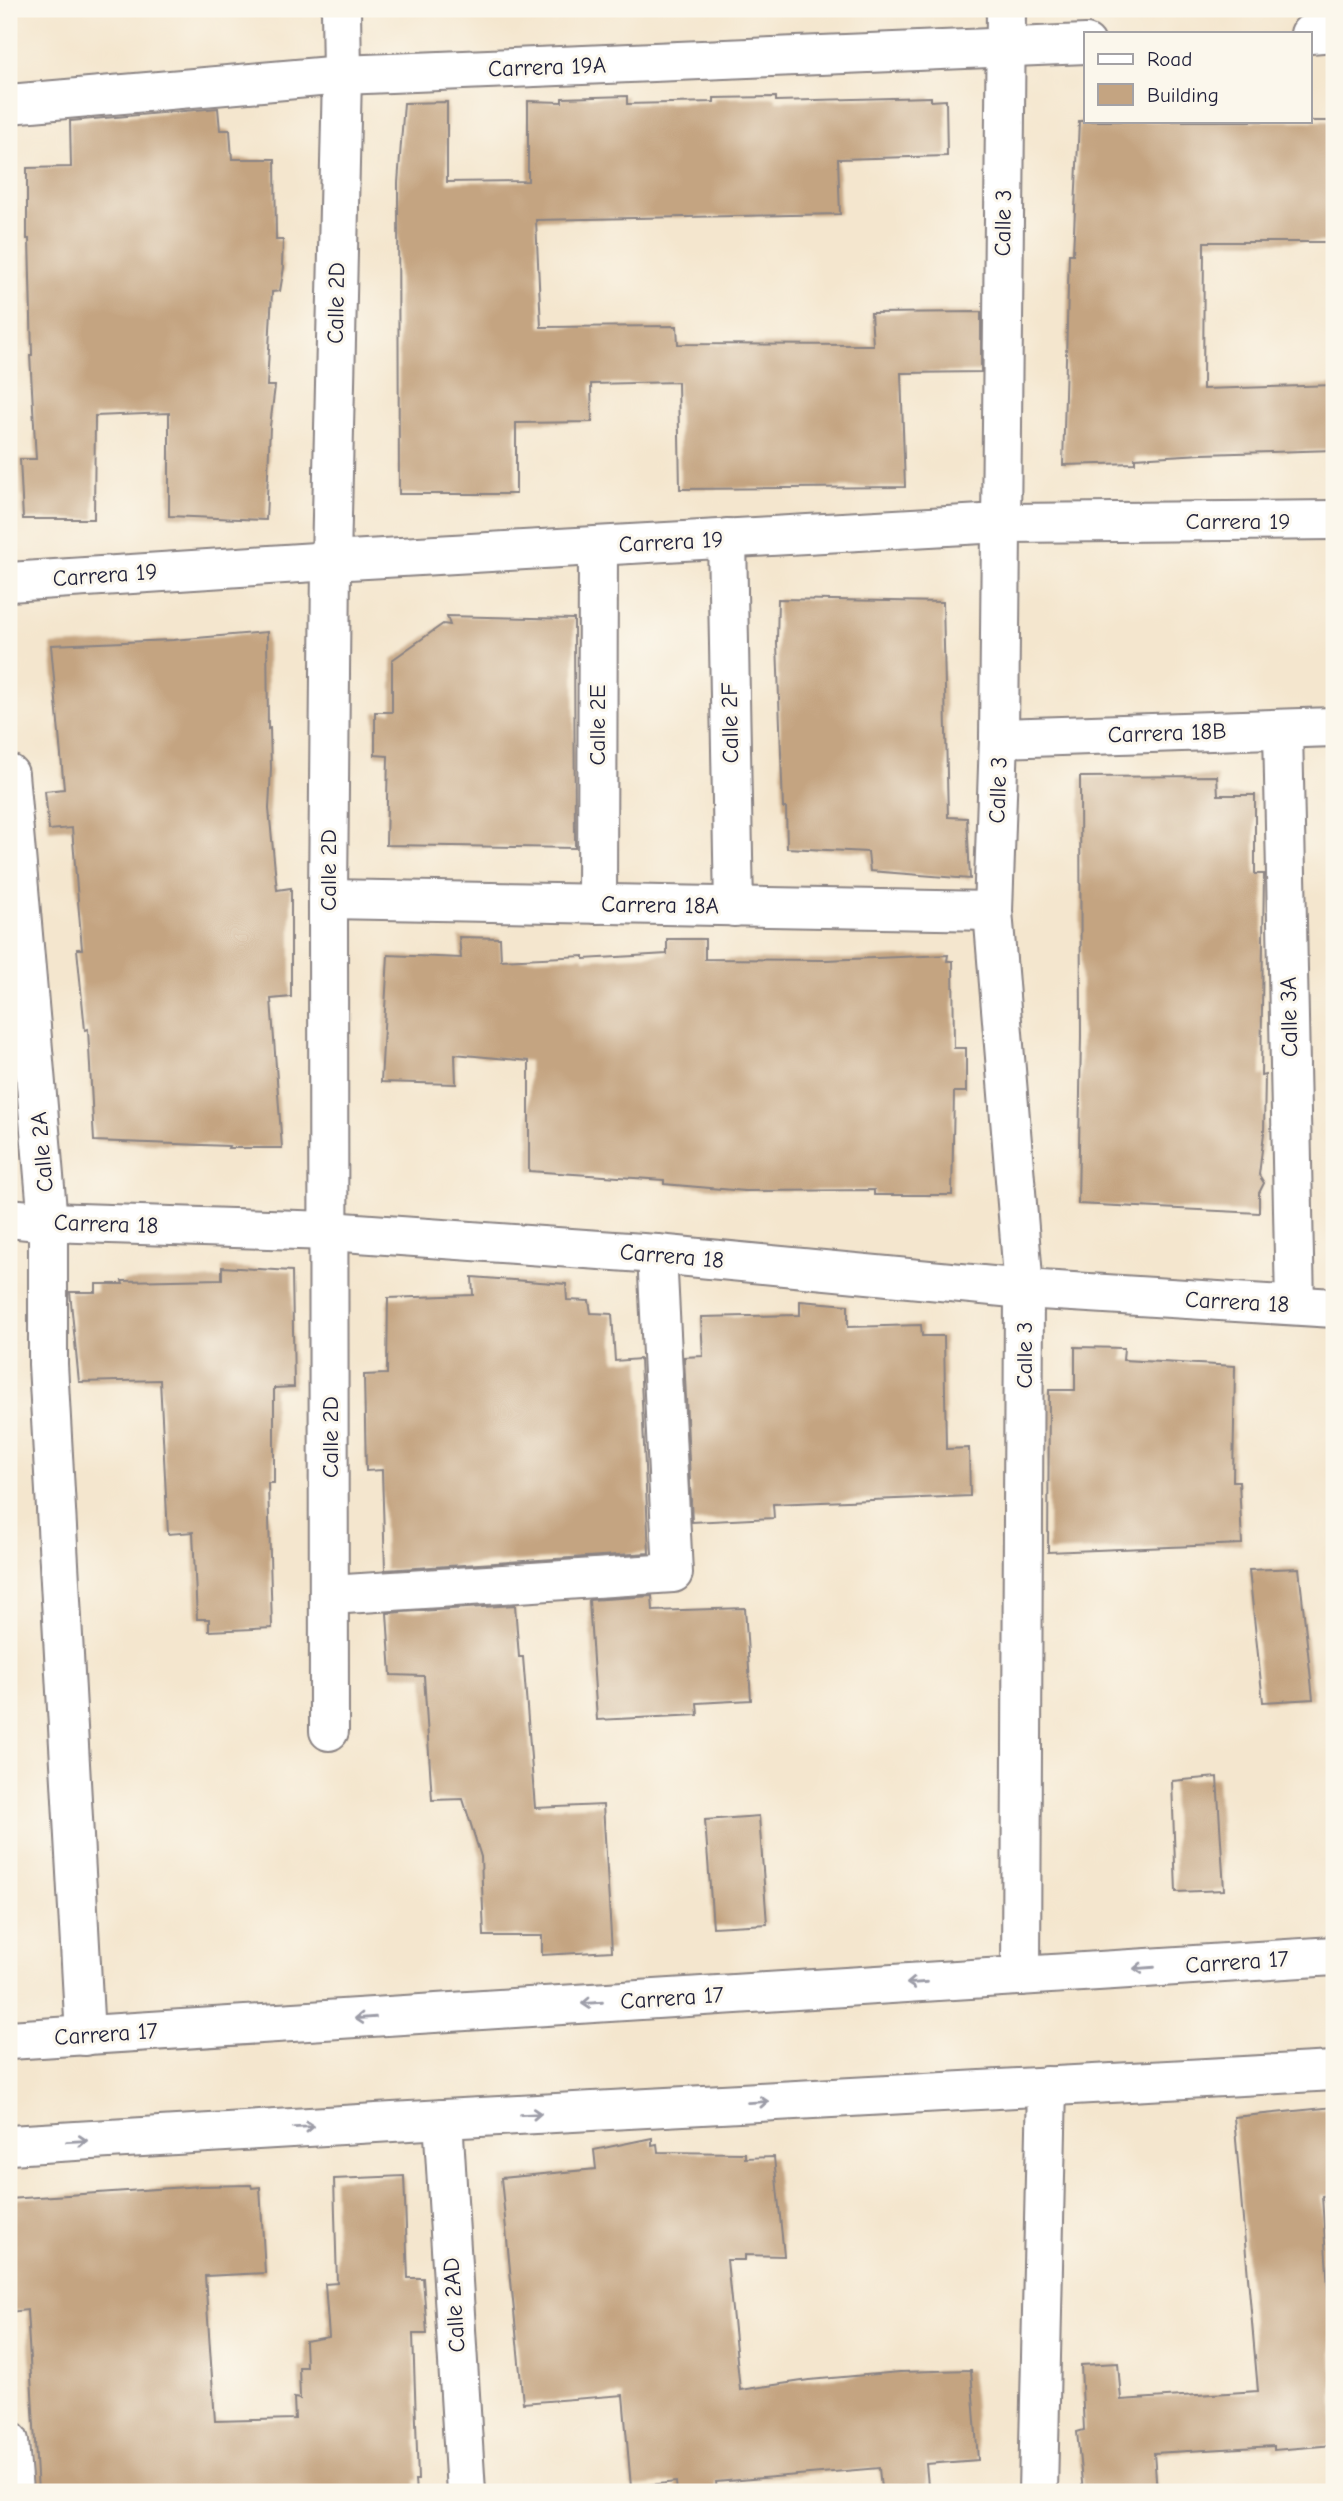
<svg xmlns="http://www.w3.org/2000/svg" width="1343" height="2501" font-family="'Comic Neue',sans-serif">
<style>
.building{fill:#c4a481}
.lines{fill:none;stroke-linecap:round;stroke-linejoin:round}
.minor-casing{stroke:#8b8484;stroke-width:42}
.tertiary-casing{stroke:#8b8484;stroke-width:42}
.minor{stroke:#fff;stroke-width:38}
.tertiary{stroke:#fff;stroke-width:38}
.oneway{stroke:#9c9ca7}
.labels{text-anchor:middle;dominant-baseline:central;stroke-width:6;stroke-linejoin:round;paint-order:stroke}
.street-label{font-size:23px;fill:#22223b;stroke:#fbf7ec}
</style>
<rect width="100%" height="100%" fill="#fbf7ec"/>
<filter id="ink" filterUnits="userSpaceOnUse"><feTurbulence type="fractalNoise" baseFrequency=".0143" numOctaves="2"/><feDisplacementMap in="SourceGraphic" scale="14" xChannelSelector="R" yChannelSelector="G"/><feConvolveMatrix kernelMatrix="1 2 1 2 8 2 1 2 1" color-interpolation-filters="sRGB"/></filter>
<filter id="wash" filterUnits="userSpaceOnUse"><feTurbulence type="fractalNoise" baseFrequency=".00686" numOctaves="4" result="noise"/><feDisplacementMap in="SourceGraphic" scale="28" xChannelSelector="R" yChannelSelector="G"/><feGaussianBlur stdDeviation="1.57" result="paint"/><feColorMatrix in="noise" values="0 0 0 0 0 0 0 0 0 0 0 0 0 0 0 0 0 1.4 0 .05"/><feComposite in="paint" operator="in"/></filter>
<g filter="url(#wash)">
<rect width="100%" height="100%" fill="#f4e6ce"/>
<g id="blocks">
<g class="building">
<polygon points="627,96 627,104 714,102 714,98 776,97 776,101 931,97 931,101 946,100 947,156 838,159 840,214 536,220 541,327 677,326 678,344 873,345 871,313 981,312 981,372 901,373 905,487 680,489 678,382 591,384 592,422 516,423 516,494 399,494 398,183 404,103 447,102 447,182 528,181 528,101 562,102 562,98"/>
<polygon points="218,108 220,130 230,130 232,159 275,159 276,240 283,240 282,265 284,267 280,291 272,292 267,386 275,386 270,426 266,520 169,516 169,413 95,416 94,519 23,519 20,459 36,459 30,355 32,355 29,239 27,239 27,168 71,167 70,121"/>
<polygon points="1079,121 1334,121 1334,242 1204,242 1203,389 1334,385 1334,450 1202,454 1135,458 1135,463 1063,465 1069,254 1073,254"/>
<polygon points="778,599 943,602 948,817 967,818 970,879 870,871 868,852 787,848 786,808 783,808 777,643"/>
<polygon points="447,616 574,619 575,848 386,845 388,756 375,755 375,712 392,712 392,660 443,624 450,625"/>
<polygon points="267,632 268,729 270,728 271,768 269,809 277,890 291,888 291,997 271,999 282,1148 228,1148 229,1146 94,1141 88,1029 85,1030 77,949 82,949 72,828 49,830 45,791 64,789 51,645 173,640"/>
<polygon points="1217,776 1218,795 1255,795 1255,874 1264,874 1261,1076 1265,1075 1264,1133 1259,1175 1264,1183 1259,1193 1259,1213 1078,1204 1081,1037 1080,777"/>
<polygon points="459,937 500,938 501,960 584,956 584,959 667,954 667,939 705,939 705,959 825,960 948,955 947,961 953,961 954,1048 966,1048 966,1092 954,1092 952,1195 874,1195 874,1190 745,1191 664,1184 664,1180 529,1171 529,1061 455,1054 456,1084 381,1082 388,955 461,958"/>
<polygon points="222,1267 292,1271 294,1387 274,1388 274,1483 268,1483 272,1628 209,1631 209,1619 197,1619 193,1532 168,1534 160,1380 79,1382 70,1292 96,1292 96,1284 123,1284 122,1281 222,1279"/>
<polygon points="472,1277 566,1284 567,1300 589,1301 591,1313 612,1314 615,1361 640,1359 649,1553 385,1570 382,1470 366,1471 364,1375 387,1374 388,1298 473,1295"/>
<polygon points="800,1301 848,1305 848,1327 921,1325 922,1336 944,1336 946,1449 969,1448 970,1496 773,1504 774,1518 692,1522 684,1357 703,1356 701,1317 800,1315"/>
<polygon points="1075,1347 1124,1348 1123,1360 1235,1366 1233,1481 1239,1481 1242,1544 1048,1552 1049,1390 1075,1390"/>
<polygon points="1299,1568 1313,1699 1263,1702 1249,1570"/>
<polygon points="652,1596 653,1611 745,1608 751,1700 697,1703 698,1715 597,1720 589,1600"/>
<polygon points="515,1605 519,1657 523,1657 535,1808 603,1805 612,1951 542,1955 542,1936 484,1936 481,1857 463,1799 432,1800 424,1676 391,1675 387,1613"/>
<polygon points="1217,1777 1224,1890 1176,1892 1172,1781"/>
<polygon points="759,1816 767,1924 713,1927 705,1820"/>
<polygon points="1334,2107 1334,2195 1322,2196 1334,2381 1334,2445 1274,2450 1274,2446 1154,2453 1157,2492 1083,2492 1077,2432 1084,2430 1081,2365 1118,2363 1121,2400 1258,2391 1234,2117"/>
<polygon points="652,2138 652,2145 657,2144 658,2152 745,2153 745,2158 774,2157 784,2256 745,2255 745,2260 727,2260 740,2390 809,2380 900,2372 971,2370 978,2460 926,2464 928,2485 908,2486 881,2488 879,2468 716,2482 717,2492 677,2492 676,2482 631,2487 623,2395 523,2403 501,2178 596,2169 594,2150"/>
<polygon points="404,2176 408,2278 423,2278 427,2334 413,2334 418,2480 415,2480 416,2492 38,2492 27,2310 9,2312 9,2199 201,2186 251,2185 252,2188 260,2187 265,2273 205,2276 215,2421 295,2419 294,2398 300,2399 299,2367 306,2367 305,2341 329,2337 325,2284 337,2283 334,2179"/>
</g>
</g>
</g>
<g filter="url(#ink)">
<use href="#blocks" fill-opacity="0" stroke="#8b8484" stroke-width="2"/>
<g class="lines">
<defs>
<g id="minor">
<polyline points="1006,9 999,738 993,911 1024,1289 1021,1976"/>
<polyline points="1310,34 1334,32"/>
<polyline points="9,104 342,75 1086,44"/>
<polyline points="727,538 734,907"/>
<polyline points="9,582 331,561 1000,523 1334,520"/>
<polyline points="1283,730 1295,1305"/>
<polyline points="999,738 1334,727"/>
<polyline points="9,774 48,1222 48,1364 85,2036"/>
<polyline points="328,899 993,911"/>
<polyline points="597,904 598,546"/>
<polyline points="9,1218 48,1222 329,1231 657,1254 1024,1289 1334,1308"/>
<polyline points="330,1595 673,1573 657,1254"/>
<polyline points="329,1731 328,899 331,561 342,75 341,9"/>
<polyline points="443,2119 466,2492"/>
<polyline points="9,2441 13,2492"/>
<polyline points="1038,2492 1047,2086"/>
</g>
<g id="tertiary">
<polyline points="9,2040 1334,1956"/>
<polyline points="9,2145 443,2119 1334,2071"/>
</g>
</defs>
<use href="#minor" class="minor-casing"/>
<use href="#tertiary" class="tertiary-casing"/>
<use href="#minor" class="minor"/>
<use href="#tertiary" class="tertiary"/>
</g>
<defs><path id="oneway-shaft" d="M-6 0H5M1.5-3L5.5 0L1.5 3" fill="none" stroke-width="1.6" stroke-linecap="round" stroke-linejoin="round" transform="scale(1.75)"/></defs>
<g class="oneway">
<use href="#oneway-shaft" transform="translate(1144 1968) rotate(176)"/>
<use href="#oneway-shaft" transform="translate(917 1983) rotate(176)"/>
<use href="#oneway-shaft" transform="translate(592 2003) rotate(176)"/>
<use href="#oneway-shaft" transform="translate(365 2018) rotate(176)"/>
<use href="#oneway-shaft" transform="translate(758 2102) rotate(-3)"/>
<use href="#oneway-shaft" transform="translate(531 2114) rotate(-3)"/>
<use href="#oneway-shaft" transform="translate(304 2127) rotate(-3)"/>
<use href="#oneway-shaft" transform="translate(77 2141) rotate(-3)"/>
</g>
</g>
<g class="labels">
<g class="street-label">
<text transform="translate(547 67) rotate(-2)">Carrera 19A</text>
<text transform="translate(1003 223) rotate(-89)">Calle 3</text>
<text transform="translate(336 303) rotate(-89)">Calle 2D</text>
<text x="1238" y="521">Carrera 19</text>
<text transform="translate(671 542) rotate(-3)">Carrera 19</text>
<text transform="translate(105 575) rotate(-4)">Carrera 19</text>
<text transform="translate(730 723) rotate(-91)">Calle 2F</text>
<text transform="translate(597 725) rotate(-90)">Calle 2E</text>
<text transform="translate(1167 733) rotate(-2)">Carrera 18B</text>
<text transform="translate(998 790) rotate(-88)">Calle 3</text>
<text transform="translate(328 870) rotate(-90)">Calle 2D</text>
<text transform="translate(660 905) rotate(1)">Carrera 18A</text>
<text transform="translate(1289 1017) rotate(-91)">Calle 3A</text>
<text transform="translate(42 1152) rotate(-95)">Calle 2A</text>
<text transform="translate(106 1224) rotate(2)">Carrera 18</text>
<text transform="translate(672 1256) rotate(5)">Carrera 18</text>
<text transform="translate(1237 1302) rotate(3)">Carrera 18</text>
<text transform="translate(1024 1355) rotate(-90)">Calle 3</text>
<text transform="translate(330 1437) rotate(-90)">Calle 2D</text>
<text transform="translate(1237 1962) rotate(-4)">Carrera 17</text>
<text transform="translate(672 1998) rotate(-4)">Carrera 17</text>
<text transform="translate(106 2034) rotate(-4)">Carrera 17</text>
<text transform="translate(454 2305) rotate(-94)">Calle 2AD</text>
</g>
</g>
<rect width="1343" height="2501" fill="none" stroke="#fbf7ec" stroke-width="35"/>
<rect x="1084" y="32" width="228" height="91" fill="#fbf7ec" stroke="#a4a2a5" stroke-width="2"/>
<rect x="1098" y="54" width="35" height="10" fill="#ffffff" stroke="#a4a2a5" stroke-width="2"/>
<text x="1147" y="66" font-size="21" fill="#22223b">Road</text>
<rect x="1098" y="84" width="35" height="21" fill="#c4a481" stroke="#a4a2a5" stroke-width="2"/>
<text x="1147" y="102" font-size="21" fill="#22223b">Building</text>
</svg>
